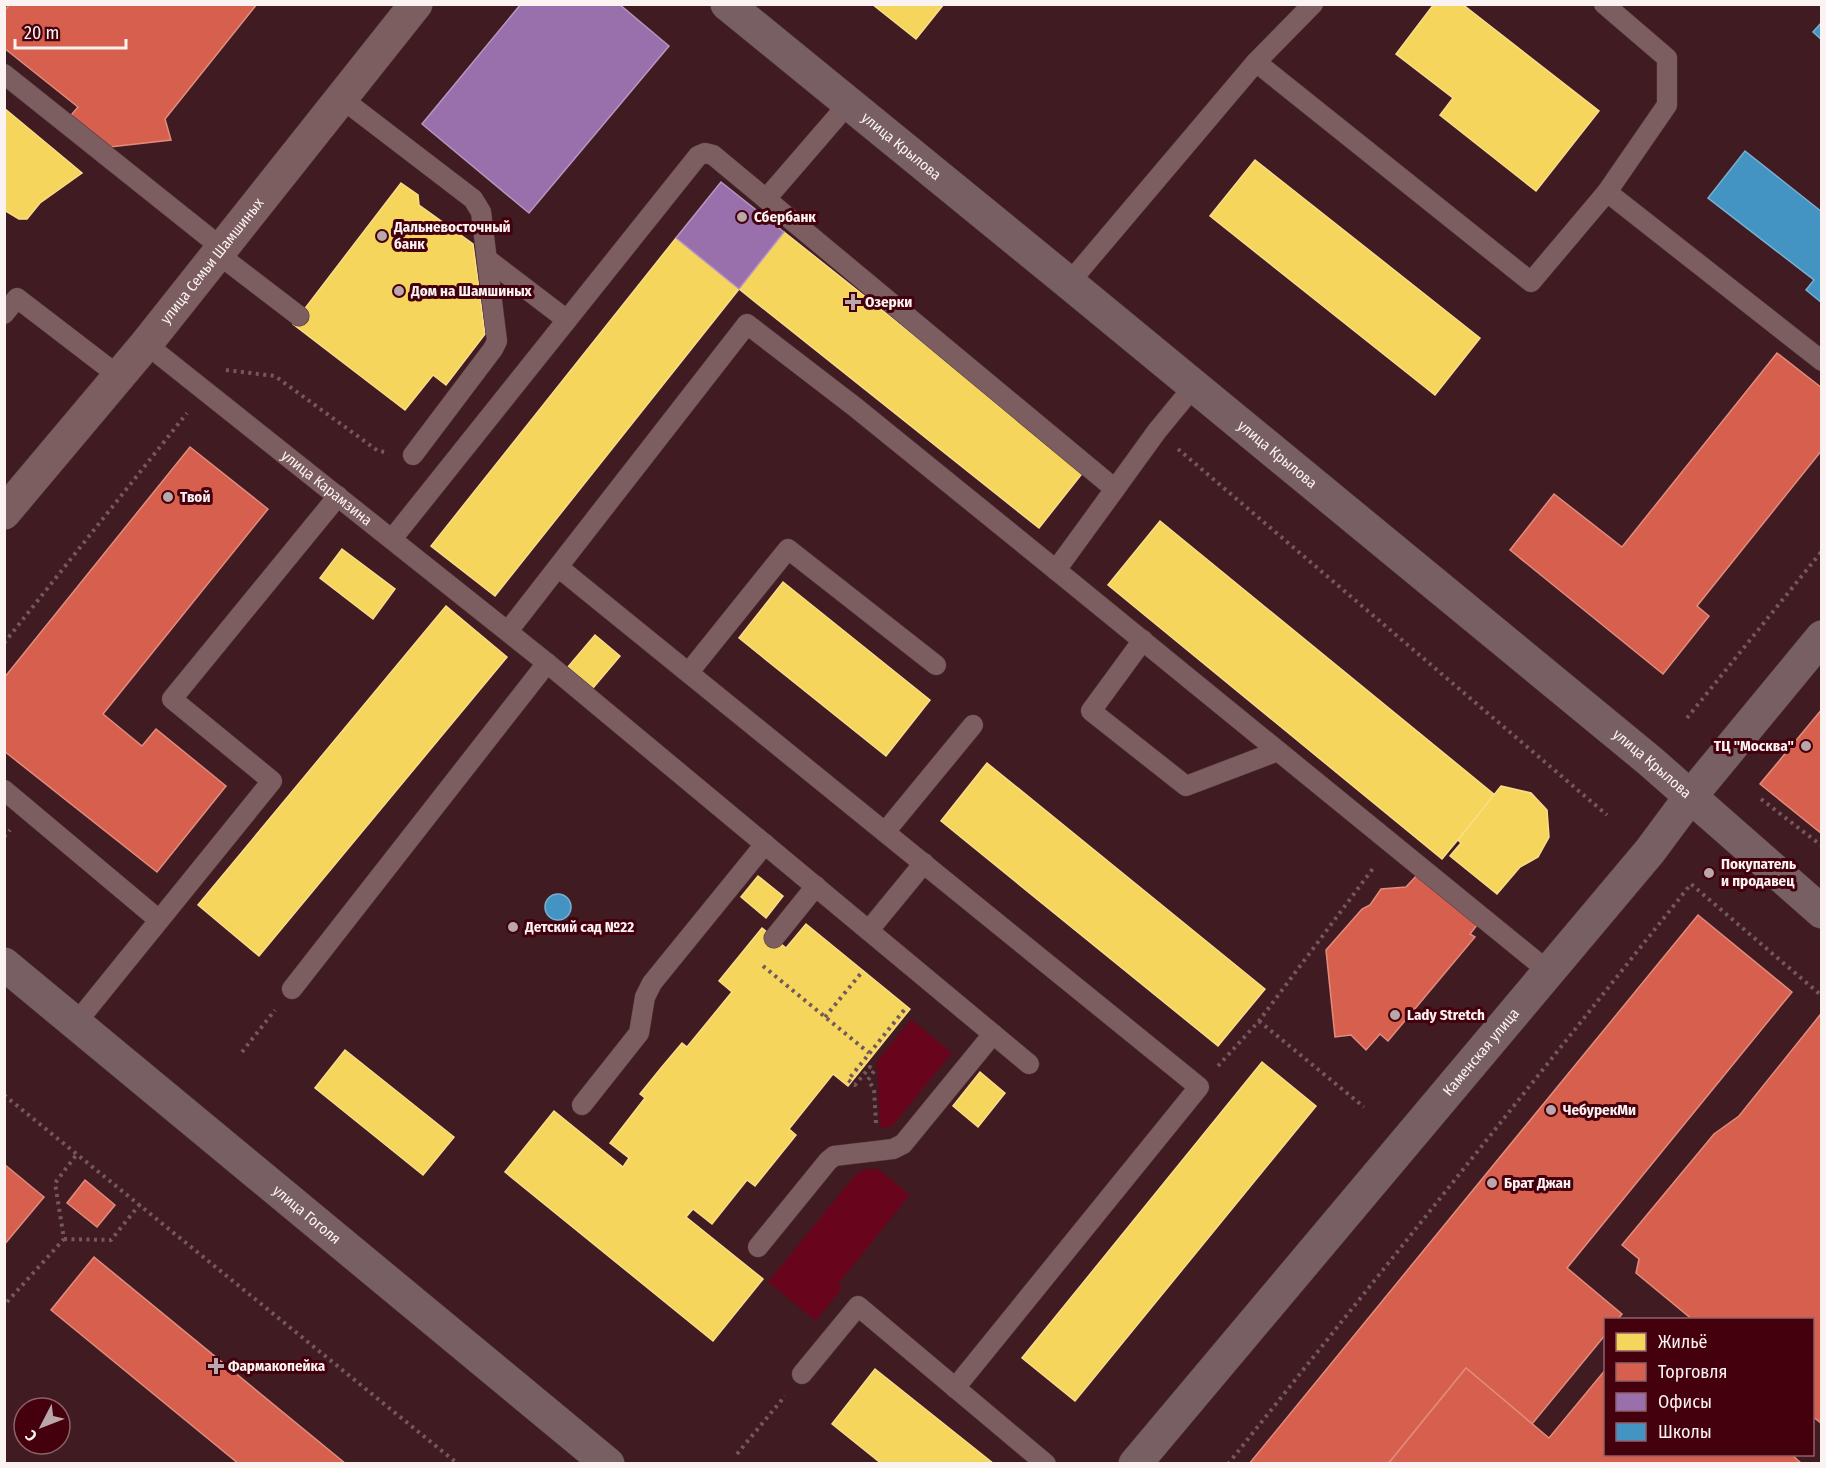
<svg xmlns="http://www.w3.org/2000/svg" width="1826" height="1468" font-family="'Fira Sans Condensed',sans-serif">
<style>
.green{fill:#68051d}
.homes{fill:#f6d55c;stroke:#f8de89;stroke-width:1.5}
.shops{fill:#d6604d;stroke:#e18c7e;stroke-width:1.5}
.offices{fill:#9970ab;stroke:#b697c0;stroke-width:1.5}
.schools{fill:#4393c3;stroke:#7ab0d1;stroke-width:1.5}
.lines{fill:none;stroke-linecap:round;stroke-linejoin:round}
.lane-casing{stroke:#4f383b;stroke-width:21}
.street-casing{stroke:#4f383b;stroke-width:34}
.secondary-casing{stroke:#4f383b;stroke-width:34}
.path{stroke:#73585c;stroke-width:4;stroke-dasharray:3 4.5;stroke-linecap:butt}
.lane{stroke:#7c5d60;stroke-width:20}
.street{stroke:#7c5d60;stroke-width:33}
.secondary{stroke:#785f64;stroke-width:33}
.poi-dot{fill:#baa7a9;stroke:#44000d;stroke-width:2}
.labels{text-anchor:middle;dominant-baseline:central;stroke-width:6;stroke-linejoin:round;paint-order:stroke}
.street-label{font-size:15px;fill:#fbf2f2;stroke:#44000d}
.poi-label{font-size:15px;font-weight:bold;fill:#fbf2f2;stroke:#44000d;text-anchor:start}
</style>
<rect width="100%" height="100%" fill="#411b22"/>
<g class="green">
<polygon points="911,1019 952,1053 892,1126 880,1128 877,1061"/>
<polygon points="865,1169 878,1169 910,1195 838,1284 842,1288 816,1321 768,1282 856,1174"/>
</g>
<g class="homes">
<polygon points="872,4 944,4 916,39"/>
<polygon points="1434,4 1462,4 1599,111 1536,191 1440,115 1453,98 1396,54"/>
<polygon points="4,108 82,173 40,203 27,219 19,219 4,210"/>
<polygon points="1255,160 1480,338 1435,395 1210,216"/>
<polygon points="401,183 418,195 419,205 473,244 485,334 446,385 433,375 405,410 293,324"/>
<polygon points="784,232 1084,471 1039,528 739,289"/>
<polygon points="676,238 739,289 495,596 431,546"/>
<polygon points="1160,521 1495,795 1442,859 1108,585"/>
<polygon points="342,549 395,589 373,619 320,578"/>
<polygon points="783,582 930,700 886,756 739,638"/>
<polygon points="446,606 507,657 259,956 198,905"/>
<polygon points="595,635 620,656 593,688 568,667"/>
<polygon points="987,763 1265,989 1218,1046 941,821"/>
<polygon points="1501,786 1531,793 1547,810 1549,837 1538,857 1520,867 1497,894 1450,856 1461,843 1458,840"/>
<polygon points="758,876 783,896 766,918 741,897"/>
<polygon points="806,924 910,1009 848,1086 833,1074 789,1129 796,1135 755,1186 747,1180 712,1224 693,1209 686,1217 763,1279 713,1341 505,1172 554,1111 623,1167 629,1158 610,1143 645,1098 640,1094 661,1068 682,1043 687,1047 732,992 719,981 762,928 786,948"/>
<polygon points="345,1050 454,1137 423,1175 315,1088"/>
<polygon points="1262,1062 1316,1106 1075,1401 1022,1358"/>
<polygon points="980,1072 1005,1093 978,1127 953,1106"/>
<polygon points="875,1369 994,1464 882,1464 832,1424"/>
</g>
<g class="shops">
<polygon points="10,4 257,4 165,119 171,140 101,148 67,120 78,107 4,48 4,11"/>
<polygon points="1777,353 1822,388 1822,450 1697,606 1709,616 1663,674 1510,550 1554,494 1622,547"/>
<polygon points="190,447 268,509 103,714 142,746 156,729 226,786 157,872 4,751 4,678"/>
<polygon points="1822,709 1822,834 1760,784"/>
<polygon points="1418,874 1477,925 1470,934 1475,937 1388,1041 1380,1034 1366,1050 1351,1035 1335,1037 1326,950 1362,909 1370,905 1381,889 1406,887"/>
<polygon points="1698,915 1792,992 1567,1268 1622,1314 1617,1320 1606,1320 1606,1334 1532,1424 1466,1368 1388,1464 1249,1464"/>
<polygon points="1820,1015 1822,1016 1822,1424 1812,1416 1812,1320 1693,1320 1636,1273 1639,1259 1622,1245 1714,1134 1739,1116"/>
<polygon points="4,1164 44,1197 4,1245"/>
<polygon points="85,1180 115,1205 97,1227 67,1203"/>
<polygon points="94,1257 346,1464 239,1464 51,1310"/>
<polygon points="1466,1368 1549,1438 1606,1369 1606,1454 1791,1454 1802,1464 1388,1464"/>
</g>
<g class="offices">
<polygon points="521,4 619,4 669,46 529,213 422,124"/>
<polygon points="721,182 784,232 739,289 676,238"/>
</g>
<g class="schools">
<polygon points="1822,22 1822,40 1813,32"/>
<polygon points="1745,151 1822,212 1822,303 1806,290 1814,280 1708,198"/>
<circle cx="558" cy="907" r="13"/>
</g>
<g class="lines">
<defs>
<g id="lane">
<polyline points="1256,62 1531,282 1607,192 1667,105 1667,58 1604,4"/>
<polyline points="4,74 222,248"/>
<polyline points="341,98 473,199 481,212 497,341 493,349 413,455"/>
<polyline points="1607,192 1822,361"/>
<polyline points="766,199 848,104"/>
<polyline points="218,254 299,316"/>
<polyline points="487,259 567,320"/>
<polyline points="1069,283 1256,62 1313,4"/>
<polyline points="4,314 17,298 120,377"/>
<path id="s1" d="M 146,344 L 547,663 L 1029,1064"/>
<polyline points="1115,489 1157,431 1194,386"/>
<polyline points="392,539 698,156 705,153 713,155 1115,489 1056,570 1548,971"/>
<polyline points="558,567 1199,1087 955,1388"/>
<polyline points="508,631 747,324 855,407 1056,570"/>
<polyline points="1143,640 1091,711 1186,786 1278,751"/>
<polyline points="689,672 788,549 936,665"/>
<polyline points="4,790 159,920"/>
<polyline points="885,832 973,725"/>
<polyline points="869,930 924,863"/>
<polyline points="774,938 816,886"/>
<polyline points="292,989 547,663"/>
<polyline points="76,1023 272,781 172,699 338,496"/>
<polyline points="582,1105 639,1033 645,997 652,983 765,844"/>
<polyline points="758,1247 828,1161 834,1156 893,1149 903,1144 993,1034"/>
<polyline points="802,1374 858,1306 1046,1464"/>
</g>
<g id="street">
<path id="s2" d="M 4,513 L 146,344 L 416,4"/>
</g>
<g id="secondary">
<path id="s3" d="M 727,4 L 1069,283 L 1650,761 L 1822,912"/>
<path id="s4" d="M 4,964 L 608,1464"/>
<path id="s5" d="M 1135,1464 L 1650,851 L 1690,797 L 1822,637"/>
</g>
</defs>
<use href="#lane" class="lane-casing"/>
<use href="#street" class="street-casing"/>
<use href="#secondary" class="secondary-casing"/>
<g class="path">
<polyline points="226,370 275,376 378,451 386,452"/>
<polyline points="1178,449 1607,815"/>
<polyline points="4,643 187,413"/>
<polyline points="1687,718 1822,551"/>
<polyline points="1761,799 1822,846"/>
<polyline points="4,837 10,830"/>
<polyline points="763,966 869,1053"/>
<polyline points="825,1017 862,972"/>
<polyline points="1259,1021 1364,1107"/>
<polyline points="242,1052 275,1010"/>
<polyline points="1218,1066 1259,1021 1374,867"/>
<polyline points="4,1095 458,1464"/>
<polyline points="876,1123 874,1089 868,1080 874,1071 870,1067 855,1085 848,1080 905,1009"/>
<polyline points="64,1239 111,1240 140,1204"/>
<polyline points="7,1302 64,1239 55,1183 77,1154"/>
<polyline points="737,1454 785,1396"/>
<polyline points="1228,1464 1691,884 1822,996"/>
</g>
<use href="#lane" class="lane"/>
<use href="#street" class="street"/>
<use href="#secondary" class="secondary"/>
</g>
<g class="poi-dot">
<circle cx="742" cy="217" r="6"/>
<circle cx="382" cy="236" r="6"/>
<circle cx="399" cy="291" r="6"/>
<path d="M850 293h6v6h6v6h-6v6h-6v-6h-6v-6h6z"/>
<circle cx="168" cy="497" r="6"/>
<circle cx="1806" cy="746" r="6"/>
<circle cx="1709" cy="873" r="6"/>
<circle cx="513" cy="927" r="6"/>
<circle cx="1395" cy="1015" r="6"/>
<circle cx="1551" cy="1110" r="6"/>
<circle cx="1492" cy="1183" r="6"/>
<path d="M213 1357h6v6h6v6h-6v6h-6v-6h-6v-6h6z"/>
</g>
<g class="labels">
<g class="street-label">
<text stroke="none"><textPath href="#s3" startOffset="225">улица Крылова</textPath></text>
<text stroke="none"><textPath href="#s2" startOffset="327">улица Семьи Шамшиных</textPath></text>
<text stroke="none"><textPath href="#s3" startOffset="711">улица Крылова</textPath></text>
<text stroke="none"><textPath href="#s1" startOffset="231">улица Карамзина</textPath></text>
<text stroke="none"><textPath href="#s3" startOffset="1197">улица Крылова</textPath></text>
<text stroke="none"><textPath href="#s5" startOffset="538">Каменская улица</textPath></text>
<text stroke="none"><textPath href="#s4" startOffset="393">улица Гоголя</textPath></text>
</g>
<g class="poi-label">
<text x="754" y="217">Сбербанк</text>
<text x="394" y="227">Дальневосточный<tspan x="394" dy="17">банк</tspan></text>
<text x="411" y="291">Дом на Шамшиных</text>
<text x="865" y="302">Озерки</text>
<text x="180" y="497">Твой</text>
<text x="1794" y="746" text-anchor="end">ТЦ "Москва"</text>
<text x="1721" y="864">Покупатель<tspan x="1721" dy="17">и продавец</tspan></text>
<text x="525" y="927">Детский сад №22</text>
<text x="1407" y="1015">Lady Stretch</text>
<text x="1563" y="1110">ЧебурекМи</text>
<text x="1504" y="1183">Брат Джан</text>
<text x="228" y="1366">Фармакопейка</text>
</g>
</g>
<rect width="1826" height="1468" fill="none" stroke="#fbf2f2" stroke-width="12"/>
<rect x="1604" y="1318" width="210" height="138" fill="#44000d" stroke="#8d6169" stroke-width="1.5"/>
<rect x="1616" y="1333" width="30" height="18" fill="#f6d55c" stroke="#8d6169" stroke-width="1.5"/>
<text x="1658" y="1348" font-size="18" fill="#fbf2f2">Жильё</text>
<rect x="1616" y="1363" width="30" height="18" fill="#d6604d" stroke="#8d6169" stroke-width="1.5"/>
<text x="1658" y="1378" font-size="18" fill="#fbf2f2">Торговля</text>
<rect x="1616" y="1393" width="30" height="18" fill="#9970ab" stroke="#8d6169" stroke-width="1.5"/>
<text x="1658" y="1408" font-size="18" fill="#fbf2f2">Офисы</text>
<rect x="1616" y="1423" width="30" height="18" fill="#4393c3" stroke="#8d6169" stroke-width="1.5"/>
<text x="1658" y="1438" font-size="18" fill="#fbf2f2">Школы</text>
<g transform="translate(42 1426) rotate(228)"><circle r="28" fill="#44000d" stroke="#8d6169" stroke-width="1.5"/>
<path d="M0-4.5L10 22L0 15L-10 22Z" fill="#baa7a9"/>
<text y="-9" font-size="16" font-weight="bold" text-anchor="middle" fill="#fbf2f2">С</text>
</g>
<path d="M15 39v9h111v-9" fill="none" stroke="#fbf2f2" stroke-width="3"/>
<text x="24" y="39" font-size="18" fill="#fbf2f2" stroke="#44000d" stroke-width="4.5" paint-order="stroke">20 m</text>
</svg>
